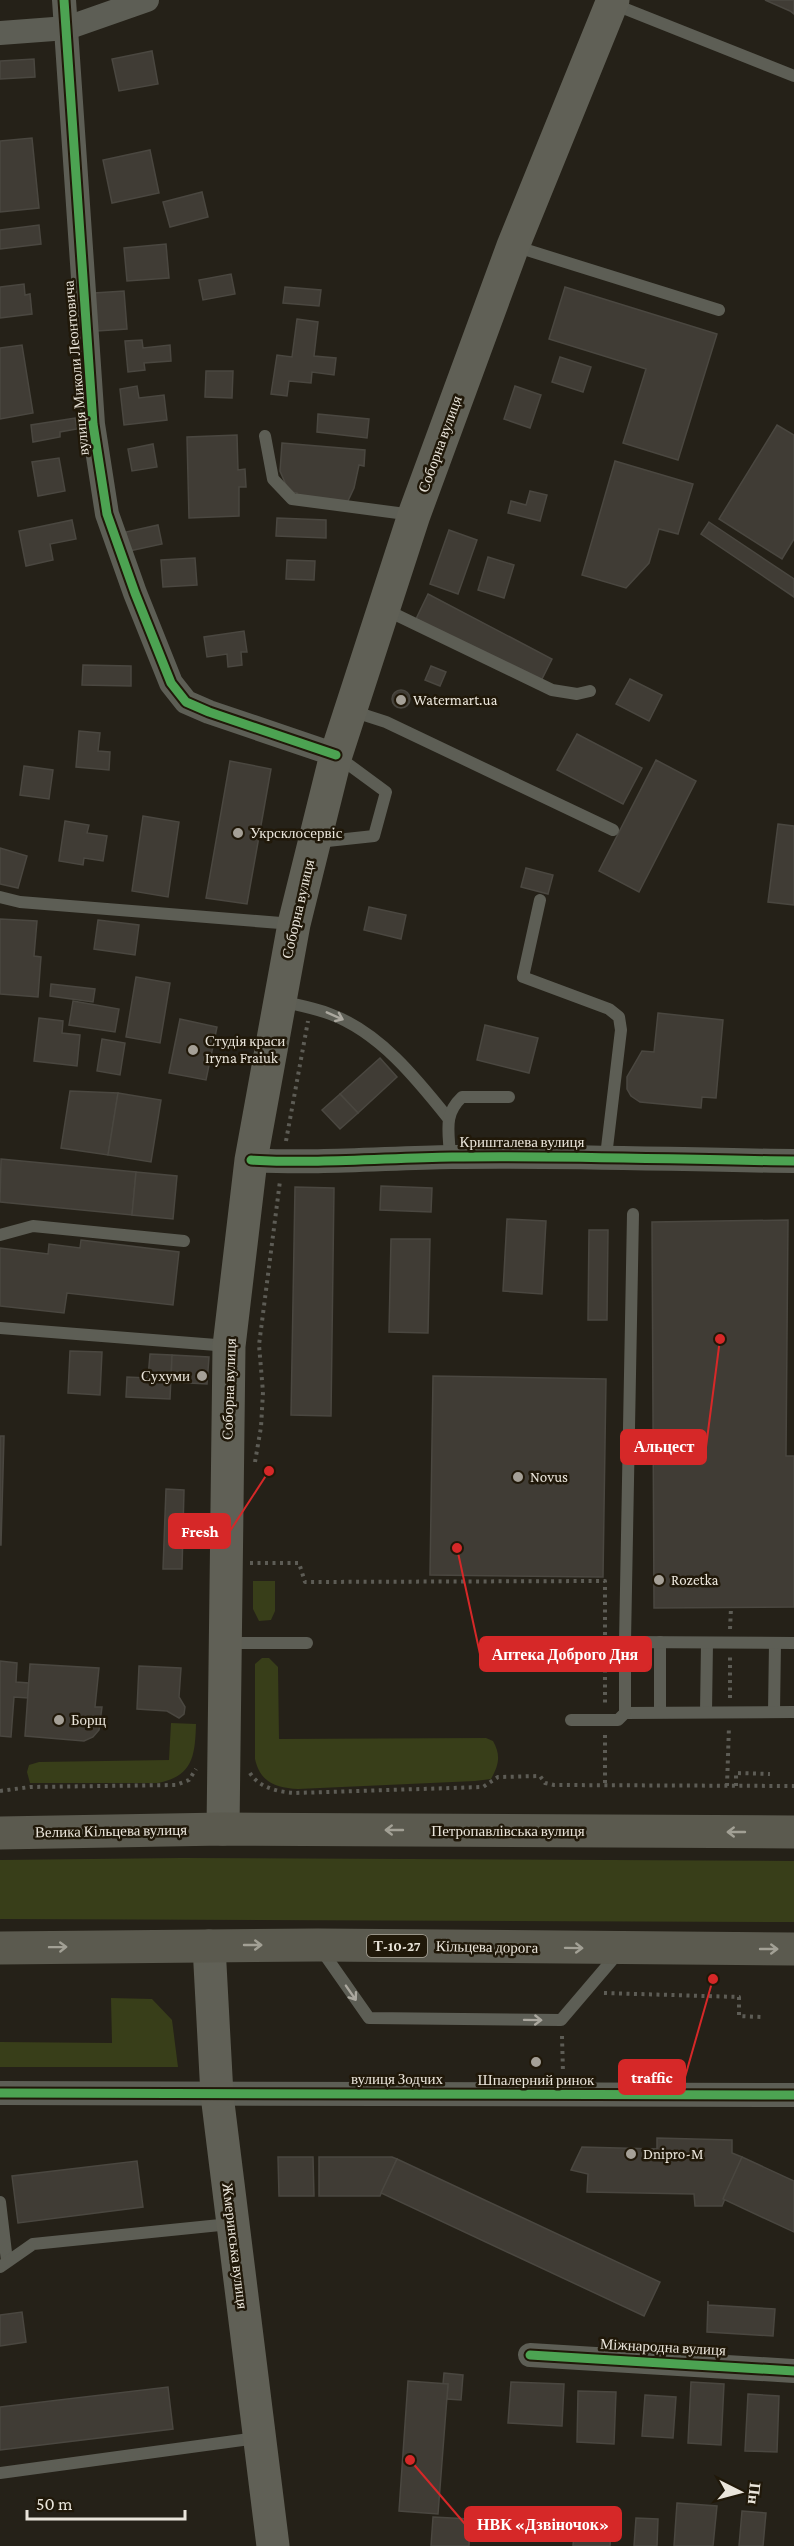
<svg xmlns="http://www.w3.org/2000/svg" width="794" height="2546" font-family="'Crimson Pro',serif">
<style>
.green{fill:#383e19}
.building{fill:#403c35;stroke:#4a4740;stroke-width:1.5}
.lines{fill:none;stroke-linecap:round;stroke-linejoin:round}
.path{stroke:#5d5c55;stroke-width:4;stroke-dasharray:3 4.5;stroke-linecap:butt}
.lane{stroke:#5d5e55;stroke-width:12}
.street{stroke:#5d5e55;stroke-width:24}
.secondary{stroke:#606056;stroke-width:33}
.highway{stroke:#5b5a4f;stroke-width:33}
.cycleway-casing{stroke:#201809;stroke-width:13}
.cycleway{stroke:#4ca352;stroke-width:9}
.oneway{stroke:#aba89f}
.oneway2{stroke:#a2a095}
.poi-dot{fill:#a5a097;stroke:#201809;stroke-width:2}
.labels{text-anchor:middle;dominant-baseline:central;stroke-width:5;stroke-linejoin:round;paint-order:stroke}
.shield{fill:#201809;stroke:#ada89c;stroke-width:1.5}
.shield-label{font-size:14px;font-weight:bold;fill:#eae5db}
.street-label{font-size:15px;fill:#eae5db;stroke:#201809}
.poi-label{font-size:15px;fill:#eae5db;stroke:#201809;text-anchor:start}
.leader{fill:none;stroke:#d62828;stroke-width:2}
.callout-dot{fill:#d62828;stroke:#201809;stroke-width:2}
.callout{fill:#d62828;stroke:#d62828;stroke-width:2}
.callout-label{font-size:16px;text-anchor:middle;font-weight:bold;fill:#fff}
</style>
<rect width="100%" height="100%" fill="#252118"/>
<g class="green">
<polygon points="253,1581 275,1581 275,1611 271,1620 259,1621 253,1609"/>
<path d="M 262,1658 L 269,1658 L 278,1667 L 279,1739 L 486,1738 L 493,1741 C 501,1755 499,1765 491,1779 L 475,1781 L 298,1789 C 276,1788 260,1782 255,1759 L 255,1664 Z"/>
<path d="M 171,1723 L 196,1724 C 195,1756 193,1776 158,1783 L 30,1783 L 27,1772 L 29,1765 L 39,1762 L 169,1760 Z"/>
<polygon points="181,1858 794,1861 794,1922 0,1919 0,1860"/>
<polygon points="111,1998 152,1999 172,2020 178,2067 0,2067 0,2042 112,2043"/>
</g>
<g class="building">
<polygon points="765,0 794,0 794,14 790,11"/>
<polygon points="152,51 158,84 119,91 112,59"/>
<polygon points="34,59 35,77 0,79 0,61"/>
<polygon points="32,138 39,208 0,212 0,141"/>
<polygon points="150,150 159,193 112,203 103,160"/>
<polygon points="202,192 208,217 170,227 163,202"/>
<polygon points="39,225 41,244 0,249 0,230"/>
<polygon points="166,244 169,278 127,281 124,248"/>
<polygon points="231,274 235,294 203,300 199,280"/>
<polygon points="24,284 25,295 30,294 32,314 0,318 0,287"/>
<polygon points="285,287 321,290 319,306 283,303"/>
<polygon points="565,287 717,334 678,460 623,443 646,369 549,339"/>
<polygon points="124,291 127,329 97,331 94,293"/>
<polygon points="297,319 318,322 314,356 336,358 334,375 312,372 311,383 289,381 287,396 271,394 277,355 292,357"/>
<polygon points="142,340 143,348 170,345 171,361 144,363 145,370 128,372 125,341"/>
<polygon points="22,345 33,413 0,419 0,348"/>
<polygon points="560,357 591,367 583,392 552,382"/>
<polygon points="206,371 233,371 232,398 205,397"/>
<polygon points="137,386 139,398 164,395 167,420 124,425 120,389"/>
<polygon points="515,386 541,395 530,428 504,419"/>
<polygon points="318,414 369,419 367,438 317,432"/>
<polygon points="75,418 77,429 60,432 60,437 33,442 31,425"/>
<polygon points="777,425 794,435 794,539 782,559 719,519"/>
<polygon points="237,435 238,470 245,469 246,487 239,487 239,516 189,518 187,437"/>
<polygon points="282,443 365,450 364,466 359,465 354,488 347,503 297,499 297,493 289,492 280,471"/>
<polygon points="153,444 157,467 132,471 128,449"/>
<polygon points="59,458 65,491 38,496 32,462"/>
<polygon points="615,461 693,484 678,534 659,529 649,563 626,588 582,575"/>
<polygon points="530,491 547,495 540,521 508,513 511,501 526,505"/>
<polygon points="277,518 326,520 326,538 276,536"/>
<polygon points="72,520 76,539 50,544 53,560 26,566 19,531"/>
<polygon points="709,522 794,579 794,597 701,534"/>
<polygon points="158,525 162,544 129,551 126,532"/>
<polygon points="449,530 477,540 458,594 430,584"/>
<polygon points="488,557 514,565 504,598 478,590"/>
<polygon points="195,558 197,585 163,587 161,560"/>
<polygon points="287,560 315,561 314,580 286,579"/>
<polygon points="428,594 552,659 540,683 416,619"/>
<polygon points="244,631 247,652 241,652 242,665 228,667 227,654 207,657 204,637"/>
<polygon points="83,665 131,666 131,686 82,685"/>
<polygon points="431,666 446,672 440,686 425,680"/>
<polygon points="630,679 662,695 649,721 616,704"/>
<circle cx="401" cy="699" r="9"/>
<polygon points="79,731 100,733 98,751 110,752 109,770 76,767"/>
<polygon points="577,734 642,768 623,804 557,770"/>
<polygon points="656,760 696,781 639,892 599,871"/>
<polygon points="230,761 271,769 247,904 206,898"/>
<polygon points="24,766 53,770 49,799 20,795"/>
<polygon points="143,816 179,822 168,897 132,891"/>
<polygon points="65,821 89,825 87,833 107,836 103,861 84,858 83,865 59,861"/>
<polygon points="778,824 794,826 794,905 768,902"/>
<polygon points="0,848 27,856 18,888 0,884"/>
<polygon points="526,868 553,875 548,894 521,887"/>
<polygon points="369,907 406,915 401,939 364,930"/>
<polygon points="0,919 37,921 34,956 41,957 38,997 0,994"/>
<polygon points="98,920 139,925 135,955 94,949"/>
<polygon points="136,977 170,983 160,1043 126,1037"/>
<polygon points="51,984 95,989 93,1002 50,996"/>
<polygon points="73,1001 119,1009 115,1032 69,1025"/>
<polygon points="658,1013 723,1020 716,1098 702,1097 701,1108 640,1102 631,1096 627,1089 627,1077 642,1051 654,1052"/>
<polygon points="39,1018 63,1021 62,1033 80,1035 77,1066 34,1061"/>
<polygon points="180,1019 217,1027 206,1080 169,1073"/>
<polygon points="485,1025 538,1038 529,1073 477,1060"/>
<polygon points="102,1039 125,1043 120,1075 97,1071"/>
<polygon points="380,1058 397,1077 358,1113 340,1094"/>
<polygon points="70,1091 118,1093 108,1155 61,1148"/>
<polygon points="118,1093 161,1100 151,1162 108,1155"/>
<polygon points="340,1094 358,1113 340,1129 322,1110"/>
<polygon points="1,1159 136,1172 132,1215 0,1202"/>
<polygon points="136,1172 177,1176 173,1219 132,1215"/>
<polygon points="381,1186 432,1188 431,1212 380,1210"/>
<polygon points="295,1187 334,1188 331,1416 291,1415"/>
<polygon points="507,1219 546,1221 542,1294 503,1291"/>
<polygon points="788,1220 786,1456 794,1456 794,1607 654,1608 652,1222"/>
<polygon points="589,1230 608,1230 607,1320 588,1320"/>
<polygon points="391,1239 430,1239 428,1333 389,1332"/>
<polygon points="81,1240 179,1252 173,1305 67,1293 64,1313 0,1306 0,1248 48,1254 49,1244 80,1248"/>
<polygon points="70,1351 102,1352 100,1395 68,1393"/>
<polygon points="150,1354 172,1355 170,1399 126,1397 127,1377 148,1378"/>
<polygon points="172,1355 209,1357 207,1384 171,1382"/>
<polygon points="433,1376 606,1379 603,1577 430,1575"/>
<polygon points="0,1436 4,1436 1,1545 0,1545"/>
<polygon points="166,1489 184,1490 182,1569 163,1569"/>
<polygon points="0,1661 17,1663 16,1682 29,1683 28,1698 14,1697 11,1737 0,1736"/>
<polygon points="30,1664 99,1668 95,1707 102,1707 99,1730 93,1737 84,1741 25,1736"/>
<polygon points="139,1666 181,1668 179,1697 185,1707 184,1714 179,1718 167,1711 137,1709"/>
<polygon points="657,2138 732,2140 732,2153 742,2157 722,2206 695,2206 694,2194 587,2192 588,2174 571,2170 582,2147 657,2149"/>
<polygon points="278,2157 313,2157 314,2196 279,2196"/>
<polygon points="319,2157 392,2157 397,2159 380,2196 319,2196"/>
<polygon points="742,2157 794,2181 794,2232 723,2199"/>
<polygon points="397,2159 660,2282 644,2316 381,2193"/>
<polygon points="137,2161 143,2207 18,2223 12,2176"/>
<polygon points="708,2301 708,2305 775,2309 773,2336 707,2332"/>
<polygon points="22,2312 26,2342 0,2346 0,2315"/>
<polygon points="444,2373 463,2375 461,2400 447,2399 448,2384 443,2384"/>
<polygon points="408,2381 448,2384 438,2514 399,2511"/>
<polygon points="511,2382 564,2384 562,2426 508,2423"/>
<polygon points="691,2382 724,2384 721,2445 688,2443"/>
<polygon points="168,2387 173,2429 0,2450 0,2407"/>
<polygon points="578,2391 616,2392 614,2444 577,2442"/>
<polygon points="748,2394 779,2396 777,2452 745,2451"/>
<polygon points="645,2395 676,2397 673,2438 642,2436"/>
<polygon points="677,2503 717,2506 713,2546 674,2546"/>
<polygon points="524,2507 552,2509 549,2540 521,2538"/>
<polygon points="576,2509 612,2511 610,2546 573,2546"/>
<polygon points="742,2511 766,2513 763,2546 739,2546"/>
<polygon points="433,2517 470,2519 469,2546 431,2546"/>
<polygon points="636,2518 658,2519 657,2546 634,2546"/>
</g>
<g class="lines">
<g class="path">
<polyline points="286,1141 308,1021"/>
<polyline points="255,1462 261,1427 263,1392 259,1345 280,1181"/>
<polyline points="250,1563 299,1563 305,1582 605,1581 605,1706"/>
<polyline points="730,1629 731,1608"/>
<polyline points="730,1698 730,1657"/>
<path d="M 250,1773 C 259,1788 279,1792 295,1793 L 483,1787 L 498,1777 L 540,1776 L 545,1783 L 554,1785 L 794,1786"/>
<polyline points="605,1783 605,1735"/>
<polyline points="727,1786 729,1726"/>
<polyline points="736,1786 736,1773 770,1774"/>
<polyline points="0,1791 30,1787 176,1785 189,1780 196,1769"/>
<polyline points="604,1993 739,1997 739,2016 761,2017"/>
<polyline points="562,2036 563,2073"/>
</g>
<g class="lane">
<polyline points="613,4 794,76"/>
<polyline points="514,246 719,310"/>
<polyline points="265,436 273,479 292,499 413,515"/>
<polyline points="384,609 552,690 577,694 590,691"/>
<polyline points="352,711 386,722 613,830"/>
<polyline points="318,842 374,836 386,792 337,756"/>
<polyline points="0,897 20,902 293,924"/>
<polyline points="540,900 523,977 609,1009 619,1017 621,1030 606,1156"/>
<path d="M 280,1001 C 297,1005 314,1008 330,1014 C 379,1032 416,1078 448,1118"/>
<path d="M 450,1157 C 449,1131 443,1115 462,1097 L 509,1097"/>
<polyline points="0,1235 33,1226 184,1241"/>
<polyline points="0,1328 229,1346"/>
<polyline points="625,1642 633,1214"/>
<polyline points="660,1642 660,1712"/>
<polyline points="226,1643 307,1643"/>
<polyline points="706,1712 707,1643"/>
<polyline points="774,1712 775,1643"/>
<polyline points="625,1713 794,1712"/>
<polyline points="571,1720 618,1720 625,1713 625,1642 794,1643"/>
<polyline points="320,1948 369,2018 561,2020 619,1952"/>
<polyline points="0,2202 7,2261"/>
<polyline points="0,2267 33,2244 230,2224"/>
<polyline points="0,2473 257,2438"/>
</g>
<g class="street">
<polyline points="64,0 93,424 107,514 135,593 171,683 186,702 209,712 336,755"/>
<polyline points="0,33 67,28 147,0"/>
<path d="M 251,1160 C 318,1164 385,1158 452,1157 C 566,1155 680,1160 794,1161"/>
<polyline points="0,2093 794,2095"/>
<polyline points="530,2355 794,2371"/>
</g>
<g class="secondary">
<polyline points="223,1829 229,1346 251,1160 294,924 336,755 414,515 513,246 613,0"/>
<polyline points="209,1946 217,2095 273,2546"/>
</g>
<g class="highway">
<polyline points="0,1833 223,1829 794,1832"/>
<polyline points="0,1948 318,1945 794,1949"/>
</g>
<defs>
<g id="cycleway">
<polyline points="64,0 93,424 107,514 135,593 171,683 186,702 209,712 336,755"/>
<path d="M 251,1160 C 318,1164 385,1158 452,1157 C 566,1155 680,1160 794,1161"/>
<polyline points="0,2093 794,2095"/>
<polyline points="530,2355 794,2371"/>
</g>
</defs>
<use href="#cycleway" class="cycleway-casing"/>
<use href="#cycleway" class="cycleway"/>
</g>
<defs><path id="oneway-shaft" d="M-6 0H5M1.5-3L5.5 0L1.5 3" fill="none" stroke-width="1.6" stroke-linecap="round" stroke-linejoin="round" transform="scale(1.5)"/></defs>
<g class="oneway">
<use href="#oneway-shaft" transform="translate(335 1016) rotate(24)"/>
<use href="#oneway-shaft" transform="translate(351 1993) rotate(55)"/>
<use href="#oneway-shaft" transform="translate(533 2020) rotate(1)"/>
</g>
<g class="oneway2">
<use href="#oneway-shaft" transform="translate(394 1830) rotate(-180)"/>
<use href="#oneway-shaft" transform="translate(736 1832) rotate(-180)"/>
<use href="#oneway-shaft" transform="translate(253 1945)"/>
<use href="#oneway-shaft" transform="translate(58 1947) rotate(-1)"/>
<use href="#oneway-shaft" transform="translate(574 1948) rotate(1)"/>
<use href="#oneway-shaft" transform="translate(769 1949)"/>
</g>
<g class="poi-dot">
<circle cx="401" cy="700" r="6"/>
<circle cx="238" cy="833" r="6"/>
<circle cx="193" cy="1050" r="6"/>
<circle cx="202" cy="1376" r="6"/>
<circle cx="518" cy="1477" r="6"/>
<circle cx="659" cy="1580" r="6"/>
<circle cx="59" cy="1720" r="6"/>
<circle cx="536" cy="2062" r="6"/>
<circle cx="631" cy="2154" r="6"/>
</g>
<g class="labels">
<rect class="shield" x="367" y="1935" width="60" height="22" rx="4.5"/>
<g class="shield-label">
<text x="397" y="1946">Т-10-27</text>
</g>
<g class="street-label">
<text transform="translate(76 368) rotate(-95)">вулиця Миколи Леонтовича</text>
<text transform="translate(440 444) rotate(-70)">Соборна вулиця</text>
<text transform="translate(298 909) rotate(-77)">Соборна вулиця</text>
<text x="522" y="1142">Кришталева вулиця</text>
<text transform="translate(229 1389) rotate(-88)">Соборна вулиця</text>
<text transform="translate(111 1831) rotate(-1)">Велика Кільцева вулиця</text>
<text x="508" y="1831">Петропавлівська вулиця</text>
<text transform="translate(487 1947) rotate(1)">Кільцева дорога</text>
<text x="397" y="2079">вулиця Зодчих</text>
<text transform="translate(235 2246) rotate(83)">Жмеринська вулиця</text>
<text transform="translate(663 2347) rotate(3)">Міжнародна вулиця</text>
</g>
<g class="poi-label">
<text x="413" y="700">Watermart.ua</text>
<text x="250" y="833">Укрсклосервіс</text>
<text x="205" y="1041">Студія краси<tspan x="205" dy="17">Iryna Fraiuk</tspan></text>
<text x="190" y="1376" text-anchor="end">Сухуми</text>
<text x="530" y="1477">Novus</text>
<text x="671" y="1580">Rozetka</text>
<text x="71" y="1720">Борщ</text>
<text x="536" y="2080" text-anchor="middle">Шпалерний ринок</text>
<text x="643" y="2154">Dnipro-M</text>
</g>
</g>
<path class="leader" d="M720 1339L706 1447M269 1471L230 1531M457 1548L480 1654M713 1979L685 2077M410 2460L465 2524"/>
<g class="callout-dot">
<circle cx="720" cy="1339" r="6"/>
<circle cx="269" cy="1471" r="6"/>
<circle cx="457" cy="1548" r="6"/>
<circle cx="713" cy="1979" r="6"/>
<circle cx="410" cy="2460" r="6"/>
</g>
<g class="callout">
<rect x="621" y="1430" width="85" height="34" rx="6"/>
<rect x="169" y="1514" width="61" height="34" rx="6"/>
<rect x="480" y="1637" width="171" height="34" rx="6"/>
<rect x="619" y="2060" width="66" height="34" rx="6"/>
<rect x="465" y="2507" width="156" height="34" rx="6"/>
</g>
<g class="callout-label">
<text x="664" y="1452">Альцест</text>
<text x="200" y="1537">Fresh</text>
<text x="565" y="1660">Аптека Доброго Дня</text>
<text x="652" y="2083">traffic</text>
<text x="543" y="2530">НВК «Дзвіночок»</text>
</g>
<g transform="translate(740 2492) rotate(96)" stroke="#201809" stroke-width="4.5" paint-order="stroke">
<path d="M0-4.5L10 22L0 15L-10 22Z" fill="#eae5db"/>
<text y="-9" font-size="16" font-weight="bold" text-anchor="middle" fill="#eae5db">Пн</text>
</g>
<path d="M27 2510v9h158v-9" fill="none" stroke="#eae5db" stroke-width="3"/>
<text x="36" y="2510" font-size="18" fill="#eae5db" stroke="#201809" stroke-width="4.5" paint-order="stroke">50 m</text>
</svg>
